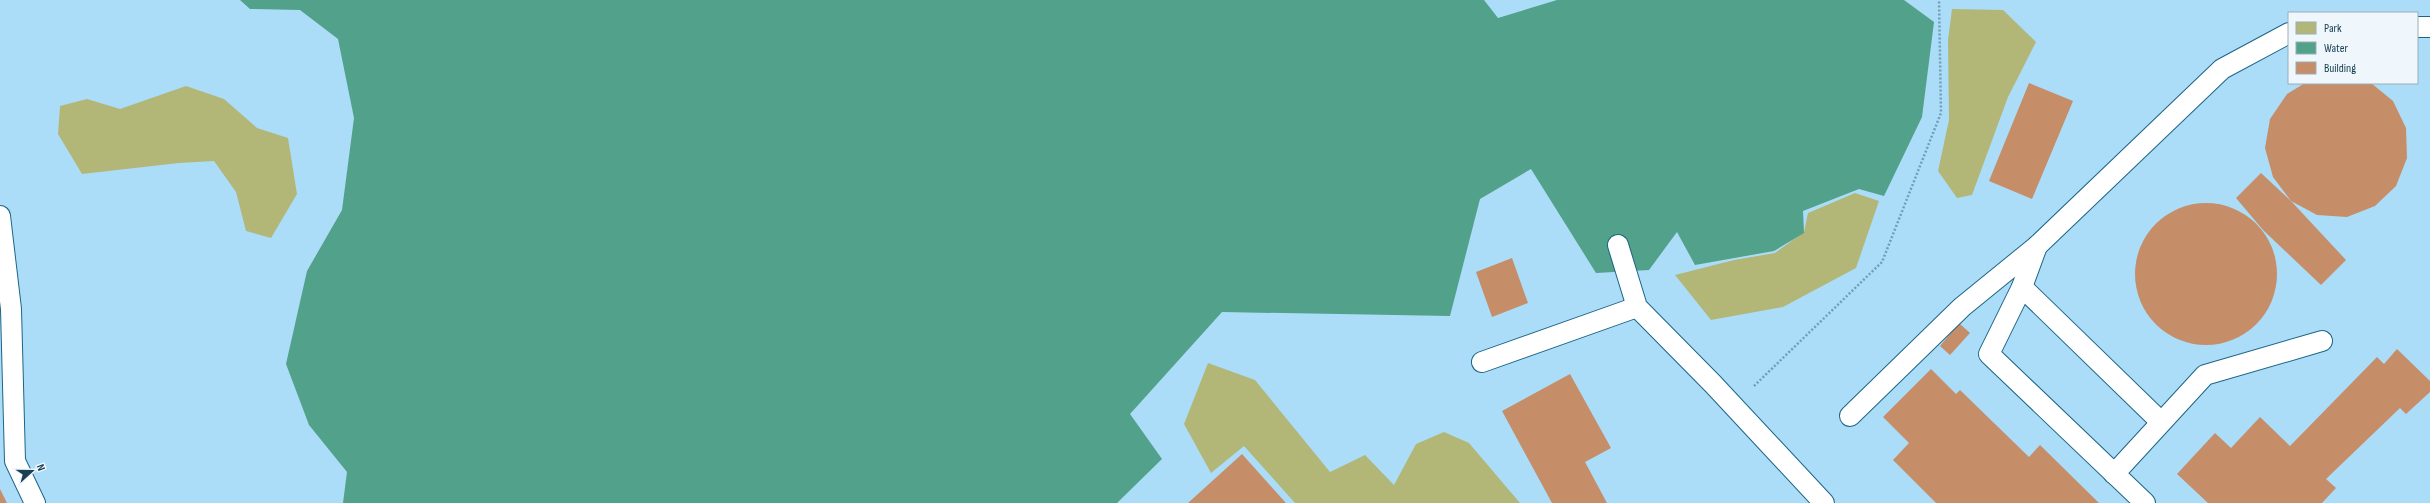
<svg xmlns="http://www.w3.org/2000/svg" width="2430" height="503" font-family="'Sofia Sans Condensed',sans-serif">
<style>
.green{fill:#b2b778}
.water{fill:#52a18a}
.building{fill:#c68d69}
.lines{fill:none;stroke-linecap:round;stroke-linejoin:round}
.service-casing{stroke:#1c6585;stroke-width:22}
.path{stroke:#709eb6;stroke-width:2.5;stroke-dasharray:2 2;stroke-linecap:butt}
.service{stroke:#fff;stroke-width:20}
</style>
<rect width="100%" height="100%" fill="#abddf9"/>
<g class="green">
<polygon points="1952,9 2003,10 2036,42 2008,97 1972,195 1957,198 1938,171 1949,120 1948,40"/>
<polygon points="186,86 224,99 257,128 288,138 297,194 271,238 246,231 236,192 214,161 179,163 82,174 58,134 60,106 87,99 120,109"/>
<polygon points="1855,193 1879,201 1856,268 1783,307 1711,320 1675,275 1734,260 1775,253 1804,232 1808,213"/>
<polygon points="1208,363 1255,380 1330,472 1365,455 1394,485 1416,444 1444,432 1469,443 1520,503 1295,503 1244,446 1211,473 1184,424"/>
</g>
<polygon class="water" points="240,0 1484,0 1498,18 1557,0 1904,0 1934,22 1922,117 1884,196 1859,189 1803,211 1804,233 1774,251 1695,265 1677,232 1649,270 1596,273 1531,169 1480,199 1450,316 1222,312 1130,414 1162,459 1117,503 343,503 347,472 309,425 286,364 307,271 342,210 354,118 338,39 300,10 250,9"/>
<g class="building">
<polygon points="2029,83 2073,101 2032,199 1989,181"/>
<polygon points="2305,83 2371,83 2393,101 2406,128 2407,158 2396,186 2375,206 2347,217 2317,215 2291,201 2273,177 2265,148 2270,119 2287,94"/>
<polygon points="2261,173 2291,201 2346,260 2321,285 2263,230 2236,198"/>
<circle cx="2206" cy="274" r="71"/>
<polygon points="1512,258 1528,303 1492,317 1476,272"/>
<polygon points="1959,323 1970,333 1950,355 1940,346"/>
<polygon points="2397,349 2430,381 2430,392 2406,414 2400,408 2326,479 2336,488 2322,503 2208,503 2177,474 2215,433 2231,448 2260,417 2290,446 2377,357 2384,364"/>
<polygon points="1931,369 1956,394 1960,390 2029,457 2040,445 2099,503 1936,503 1893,460 1909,443 1883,417"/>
<polygon points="1570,374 1611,448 1585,462 1607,503 1552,503 1502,411"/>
<polygon points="1242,454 1286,503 1188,503"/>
<polygon points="0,489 7,503 0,503"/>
</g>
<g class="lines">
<defs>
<g id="service">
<polyline points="2417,27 2430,27"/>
<polyline points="0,216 11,309 15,461 35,503"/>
<polyline points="1618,245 1637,307 1713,384 1824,503"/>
<polyline points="2037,246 2022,287 1989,354 2145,503"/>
<polyline points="2022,287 2161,422"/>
<polyline points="1482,362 1637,307"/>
<polyline points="1850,416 1962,307 2037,246 2222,69 2289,33"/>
<polyline points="2114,474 2205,375 2322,341"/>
</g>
</defs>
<use href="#service" class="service-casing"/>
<polyline class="path" points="1754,386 1882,262 1941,113 1939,0"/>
<use href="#service" class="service"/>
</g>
<rect x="2288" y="12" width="130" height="72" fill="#eff7fc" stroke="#99aeb8"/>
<rect x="2296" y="22" width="20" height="12" fill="#b2b778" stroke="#99aeb8"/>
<text x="2324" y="32" font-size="12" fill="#194052">Park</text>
<rect x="2296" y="42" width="20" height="12" fill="#52a18a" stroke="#99aeb8"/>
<text x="2324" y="52" font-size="12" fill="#194052">Water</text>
<rect x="2296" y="62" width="20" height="12" fill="#c68d69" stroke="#99aeb8"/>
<text x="2324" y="72" font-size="12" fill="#194052">Building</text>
<g transform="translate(32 471) rotate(69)" stroke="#eff7fc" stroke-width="3" paint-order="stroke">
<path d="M0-3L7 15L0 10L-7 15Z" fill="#194052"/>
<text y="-6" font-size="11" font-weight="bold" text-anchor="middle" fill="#194052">N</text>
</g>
</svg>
